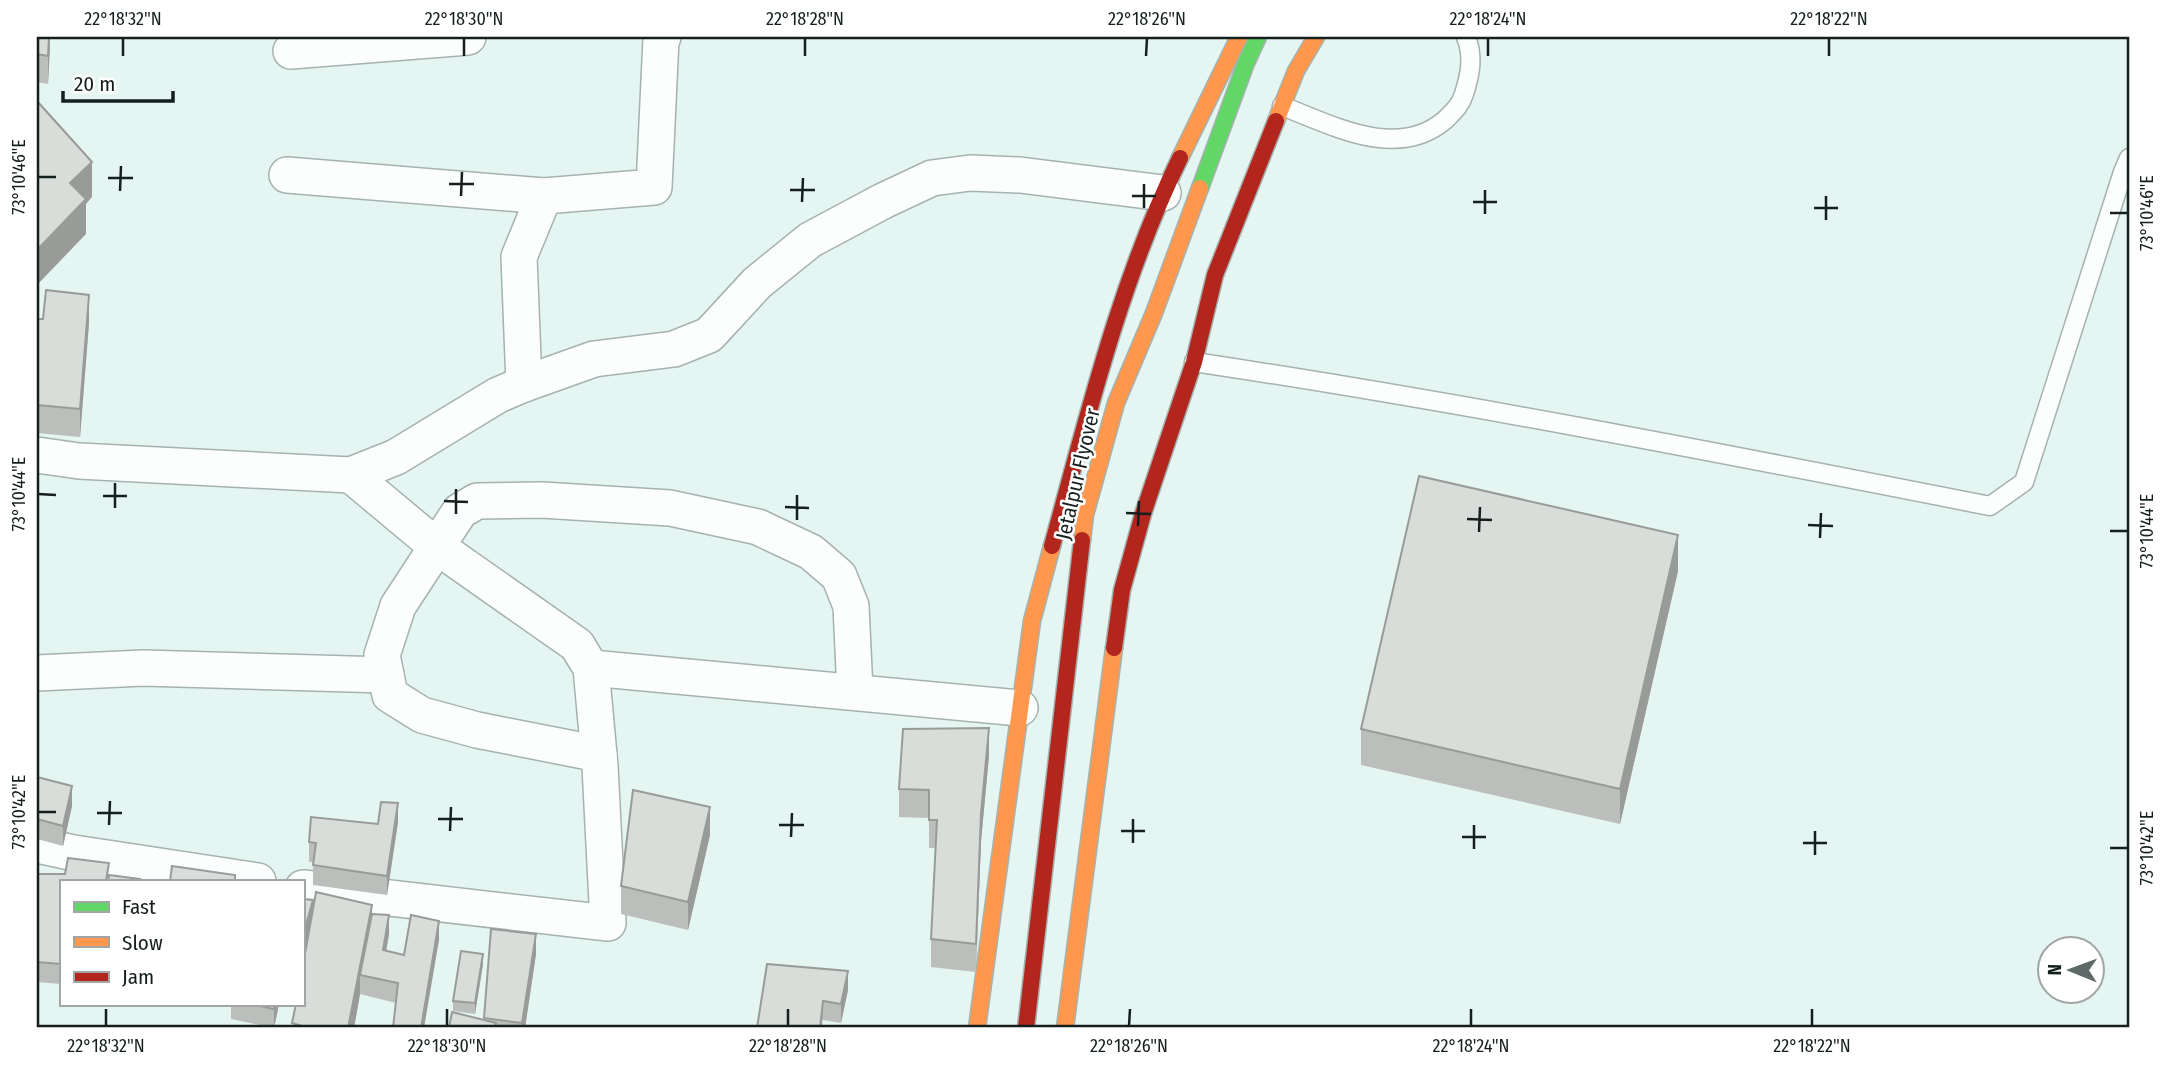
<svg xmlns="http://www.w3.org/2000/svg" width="2166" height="1065" font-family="'Fira Sans Condensed',sans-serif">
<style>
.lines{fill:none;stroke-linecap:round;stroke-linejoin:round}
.lane-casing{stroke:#a5b2af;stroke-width:21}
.street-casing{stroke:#a5b2af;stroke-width:38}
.fast-casing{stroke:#a5b2af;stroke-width:19}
.slow-casing{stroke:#a5b2af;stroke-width:19}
.jam-casing{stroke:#a5b2af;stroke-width:19}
.lane{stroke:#fbfefd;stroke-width:18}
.street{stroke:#fbfefd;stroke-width:35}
.fast{stroke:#63d668;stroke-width:16}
.slow{stroke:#ff974d;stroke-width:16}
.jam{stroke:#b3261e;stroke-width:16}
.wall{fill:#bbbebb}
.shaded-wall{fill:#989b98}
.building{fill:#d9ddd9;stroke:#989b98;stroke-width:2}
.ticks{fill:none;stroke:#151f1e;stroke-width:2.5}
.labels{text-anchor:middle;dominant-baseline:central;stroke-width:5;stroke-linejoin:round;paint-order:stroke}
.street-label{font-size:21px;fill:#151f1e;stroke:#fff}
.neatline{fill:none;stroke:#151f1e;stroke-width:2.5}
.ticks-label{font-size:18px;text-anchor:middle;fill:#151f1e}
</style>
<rect width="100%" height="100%" fill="#e5f5f2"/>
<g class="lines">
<defs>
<g id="lane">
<path d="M 1282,106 C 1332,125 1397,161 1445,120 C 1454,111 1460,106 1464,94 C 1470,75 1474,57 1466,37"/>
<path d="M 1194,362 C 1461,402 1725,454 1990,506 L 2024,482 L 2123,172 L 2129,158"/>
</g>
<g id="street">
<polyline points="291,51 468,37"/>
<polyline points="287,175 544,196"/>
<polyline points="524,384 519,257 544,196 654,187 661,39 663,37"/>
<polyline points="37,455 79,461 351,475 396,457 498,395 524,384 594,359 674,349 709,335 757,283 810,240 883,201 932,178 970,173 1020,175 1163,193"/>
<polyline points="591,668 1020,708"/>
<polyline points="37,673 143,668 386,675"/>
<polyline points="599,754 477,730 422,715 390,695 382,655 398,606 460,511 477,501 542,500 670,508 758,527 811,552 839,576 851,606 855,692"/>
<polyline points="37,845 74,853 258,881"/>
<polyline points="303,888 608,923 600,766 591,668 577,645 436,546 351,475"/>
</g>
<polyline id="fast" points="1200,188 1246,63 1258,37"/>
<g id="slow">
<polyline points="1276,121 1296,71 1316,37"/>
<polyline points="1180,158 1239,37"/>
<polyline points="1082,540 1085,515 1116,403 1154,313 1200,188"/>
<polyline points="977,1028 1032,621 1052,546"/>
<polyline points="1065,1028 1114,648"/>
</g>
<g id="jam">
<path d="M 1052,546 C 1088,415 1120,281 1180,158"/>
<polyline points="1114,648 1122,590 1143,514 1194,362 1215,275 1276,121"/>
<polyline points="1026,1028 1082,540"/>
</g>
</defs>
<use href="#lane" class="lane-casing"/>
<use href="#street" class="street-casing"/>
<use href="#fast" class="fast-casing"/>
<use href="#slow" class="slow-casing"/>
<use href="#jam" class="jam-casing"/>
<use href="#lane" class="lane"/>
<use href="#street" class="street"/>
<use href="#fast" class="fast"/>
<use href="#slow" class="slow"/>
<use href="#jam" class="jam"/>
</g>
<g class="wall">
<polygon points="37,37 50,37 48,84 37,82"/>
<polygon points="37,319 89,323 80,437 37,433"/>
<polygon points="1678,571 1620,824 1361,765 1361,729"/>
<polygon points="989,756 981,841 976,972 931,967 931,939 935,848 929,848 929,818 899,817 899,789"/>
<polygon points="37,777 72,806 63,846 37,839"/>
<polygon points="398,822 387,895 313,885 313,862 309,862 309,842 378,824"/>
<polygon points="710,835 688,930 621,914 621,886"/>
<polygon points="37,874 109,875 61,881 61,984 37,982"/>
<polygon points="303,899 313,909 372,914 389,934 386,951 404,955 439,940 396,1003 360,994 354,1028 292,1028 306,945 303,944"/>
<polygon points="491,929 536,954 525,1028 449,1028 484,1020"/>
<polygon points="483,964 475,1014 453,1011 453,1001"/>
<polygon points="848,990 841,1023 823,1020 757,1028"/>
<polygon points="231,1004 279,1004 274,1028 231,1019"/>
</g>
<g class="shaded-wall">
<polygon points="49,37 50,48 48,84 48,56"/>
<polygon points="92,162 92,197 86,204 86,234 37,285 37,250 70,183"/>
<polygon points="89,295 89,323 80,437 80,409"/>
<polygon points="1678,535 1678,571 1620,824 1620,789"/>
<polygon points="989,728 989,756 981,841 976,972 981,813"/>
<polygon points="72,786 72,806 63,846 63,826"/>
<polygon points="398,803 398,822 387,895 387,876"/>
<polygon points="710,807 710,835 688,930 688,902"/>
<polygon points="313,900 313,919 306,945 306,925"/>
<polygon points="372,905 372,933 360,975 360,994 354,1028 348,1028"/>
<polygon points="389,915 389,934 383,970 383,950"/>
<polygon points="439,921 439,940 424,1028 421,1028"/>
<polygon points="536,934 536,954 525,1028 522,1028"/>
<polygon points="483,954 483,964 475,1014 475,1003"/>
<polygon points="848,971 848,990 841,1023 841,1004"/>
<polygon points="823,1001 822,1028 820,1028"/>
<polygon points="275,1004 279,1004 274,1028 274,1009"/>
</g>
<g class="building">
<polygon points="37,37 49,37 48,56 37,54"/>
<polygon points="37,101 92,162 70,183 86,199 37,250"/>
<polygon points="46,290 89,295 80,409 37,405 37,319 43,319"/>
<polygon points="1419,476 1678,535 1620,789 1361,729"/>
<polygon points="989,728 981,813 976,944 931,939 937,820 929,820 929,790 899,789 903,729"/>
<polygon points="37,777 72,786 63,826 37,819"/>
<polygon points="633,790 710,807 688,902 621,886"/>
<polygon points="381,802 398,803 387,876 313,865 316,843 309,842 311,817 378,824"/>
<polygon points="68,858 109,863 106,881 61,881 61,964 37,962 37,874 65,874"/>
<polygon points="172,866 235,875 235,881 170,881"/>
<polygon points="109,875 140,879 139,881 108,881"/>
<polygon points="316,892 372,905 348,1028 309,1028 292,1023 296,1004 303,1004 303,965"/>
<polygon points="303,899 313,900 306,925 303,925"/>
<polygon points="372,914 389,915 383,950 404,955 411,915 439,921 421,1028 393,1028 398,983 360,975"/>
<polygon points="491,929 536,934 522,1023 484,1018"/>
<polygon points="461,951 483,954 475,1003 453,1001"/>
<polygon points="767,964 848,971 841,1004 823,1001 820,1028 757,1028"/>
<polygon points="250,1004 275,1004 274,1009"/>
<polygon points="452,1012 496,1023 495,1028 449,1028"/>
</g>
<path class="ticks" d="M 123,56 L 123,38M 464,56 L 464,38M 805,56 L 805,38M 1146,56 L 1147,38M 1488,56 L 1488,38M 1829,56 L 1829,38M 38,177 L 56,177M 108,178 L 133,178M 449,184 L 474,184M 790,190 L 815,190M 120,191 L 121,166M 461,196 L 462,172M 1132,196 L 1156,196M 802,202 L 803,178M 1473,202 L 1497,202M 1144,208 L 1144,184M 1814,208 L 1838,208M 2110,213 L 2128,213M 1485,214 L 1485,190M 1826,220 L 1826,196M 38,494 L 56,495M 103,496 L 127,496M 444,501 L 468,502M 785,507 L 809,508M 115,508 L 115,483M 1126,513 L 1151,514M 456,514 L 456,489M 1467,519 L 1492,520M 797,520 L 797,495M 1808,525 L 1833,526M 1138,526 L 1139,501M 2110,531 L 2128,531M 1479,532 L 1480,507M 1820,538 L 1821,513M 38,812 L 56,812M 97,813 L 122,813M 438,819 L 463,819M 109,825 L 110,801M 779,825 L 804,825M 450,831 L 451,807M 1121,831 L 1145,831M 791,837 L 792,813M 1462,837 L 1486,837M 1133,843 L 1133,819M 1803,843 L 1827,843M 2110,848 L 2128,848M 1474,849 L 1474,825M 1815,855 L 1815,831M 106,1026 L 106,1009M 447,1026 L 447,1009M 788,1026 L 788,1009M 1129,1026 L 1130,1009M 1471,1026 L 1471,1009M 1812,1026 L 1812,1009"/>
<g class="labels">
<g class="street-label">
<text transform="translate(1078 474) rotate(-77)">Jetalpur Flyover</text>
</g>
</g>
<rect width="2166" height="1065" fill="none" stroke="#ffffff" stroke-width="77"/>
<rect x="60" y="880" width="245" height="126" fill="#ffffff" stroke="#a1a5a5" stroke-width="2"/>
<rect x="74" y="902" width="35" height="10" fill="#63d668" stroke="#a1a5a5" stroke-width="2"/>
<text x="122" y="914" font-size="21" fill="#151f1e">Fast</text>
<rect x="74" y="937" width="35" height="10" fill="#ff974d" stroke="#a1a5a5" stroke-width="2"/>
<text x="122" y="950" font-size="21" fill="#151f1e">Slow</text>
<rect x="74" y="972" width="35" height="10" fill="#b3261e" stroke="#a1a5a5" stroke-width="2"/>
<text x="122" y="984" font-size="21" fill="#151f1e">Jam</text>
<g transform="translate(2071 970) rotate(271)"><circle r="33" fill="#ffffff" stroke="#a1a5a5" stroke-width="2"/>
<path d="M0-5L12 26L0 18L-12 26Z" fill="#5e6a68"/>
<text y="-10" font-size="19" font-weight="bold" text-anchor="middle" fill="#151f1e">N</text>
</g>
<path d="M63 91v10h110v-10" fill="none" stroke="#151f1e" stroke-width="3.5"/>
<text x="74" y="91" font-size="21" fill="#151f1e" stroke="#ffffff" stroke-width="5" paint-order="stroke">20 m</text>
<rect x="38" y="38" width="2090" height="988" class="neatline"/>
<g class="ticks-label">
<text x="123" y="25">22°18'32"N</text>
<text x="464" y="25">22°18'30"N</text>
<text x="805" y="25">22°18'28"N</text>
<text x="1147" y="25">22°18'26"N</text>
<text x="1488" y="25">22°18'24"N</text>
<text x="1829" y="25">22°18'22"N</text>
<text transform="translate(19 177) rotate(-90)" y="6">73°10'46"E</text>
<text transform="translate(2147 213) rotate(-90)" y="6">73°10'46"E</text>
<text transform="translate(19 494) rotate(-90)" y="6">73°10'44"E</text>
<text transform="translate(2147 531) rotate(-90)" y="6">73°10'44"E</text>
<text transform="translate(19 812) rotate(-90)" y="6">73°10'42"E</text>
<text transform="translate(2147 848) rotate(-90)" y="6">73°10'42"E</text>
<text x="106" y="1052">22°18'32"N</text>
<text x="447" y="1052">22°18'30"N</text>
<text x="788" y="1052">22°18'28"N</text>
<text x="1129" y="1052">22°18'26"N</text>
<text x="1471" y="1052">22°18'24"N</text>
<text x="1812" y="1052">22°18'22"N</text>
</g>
</svg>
